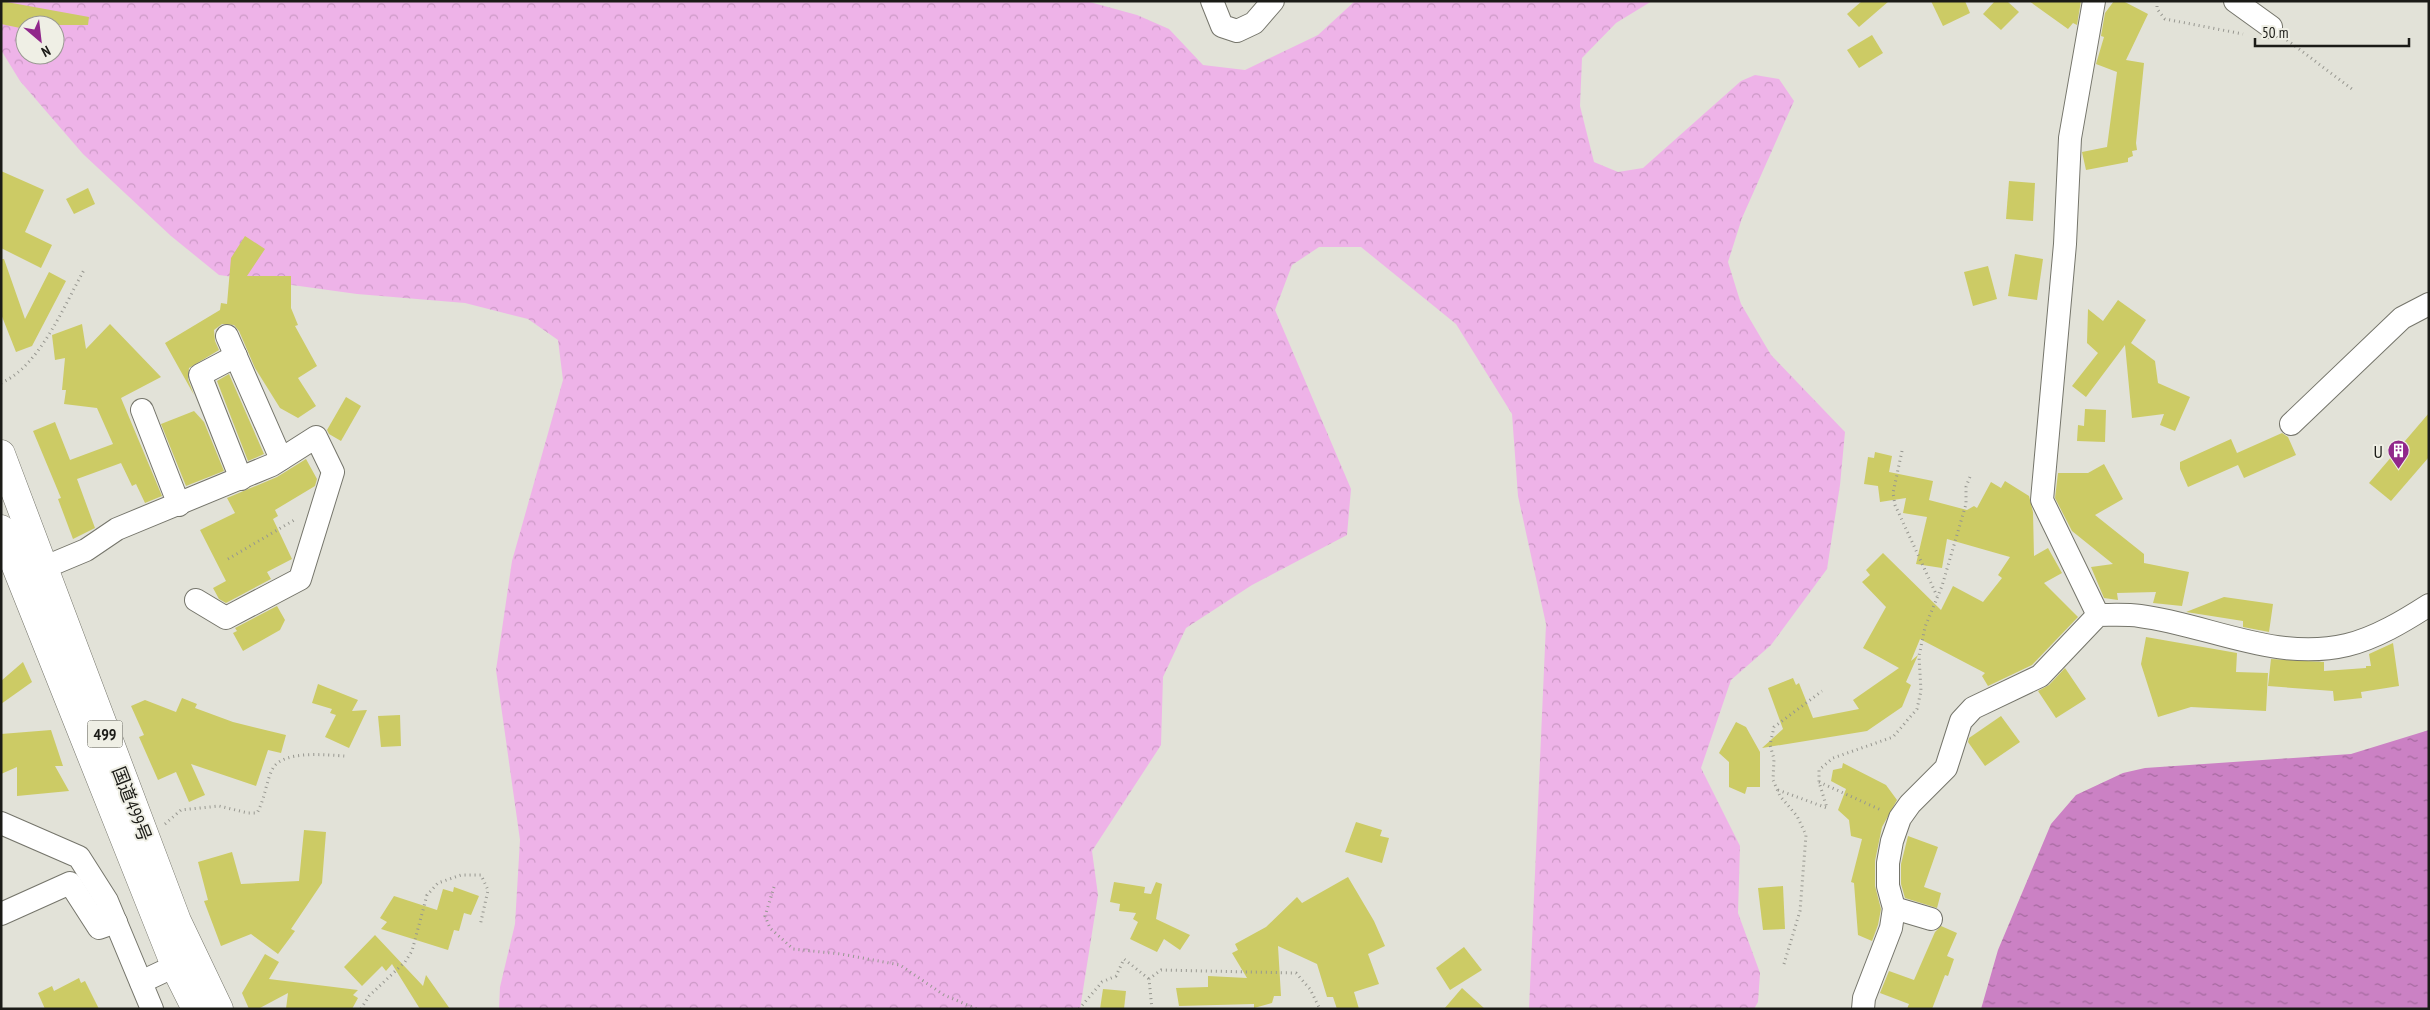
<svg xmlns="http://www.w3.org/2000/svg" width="2430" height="1010" font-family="'PT Sans Narrow','Noto Sans JP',sans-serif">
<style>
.forest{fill:url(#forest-crowns);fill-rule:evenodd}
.water{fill:url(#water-ripples)}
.building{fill:#cccb65}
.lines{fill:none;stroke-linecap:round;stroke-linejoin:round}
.street-casing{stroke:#75756b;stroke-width:24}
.highway-casing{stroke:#75756b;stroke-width:29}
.path{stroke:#979790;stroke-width:3;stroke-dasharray:1 4;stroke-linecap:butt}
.street{stroke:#fff;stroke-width:22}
.highway{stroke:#fff;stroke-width:28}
.labels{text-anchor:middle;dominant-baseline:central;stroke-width:4;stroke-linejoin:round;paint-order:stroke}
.shield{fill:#efefe5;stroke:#5b5b55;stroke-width:1}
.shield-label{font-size:16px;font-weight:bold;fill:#1b1b17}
.poi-label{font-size:18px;fill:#1b1b17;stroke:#efefe5;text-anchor:end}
.street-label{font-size:18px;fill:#1b1b17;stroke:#efefe5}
</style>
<defs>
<pattern id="forest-crowns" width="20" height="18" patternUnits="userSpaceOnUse" patternTransform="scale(1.25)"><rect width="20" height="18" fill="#eeb3e8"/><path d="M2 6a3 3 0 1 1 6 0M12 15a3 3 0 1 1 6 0" fill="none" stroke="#cc99c6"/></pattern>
<pattern id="water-ripples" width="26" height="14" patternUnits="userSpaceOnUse" patternTransform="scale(1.25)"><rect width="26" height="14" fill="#cb81c4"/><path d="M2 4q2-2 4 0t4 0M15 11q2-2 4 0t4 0" fill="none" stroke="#a4699e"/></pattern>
</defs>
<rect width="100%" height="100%" fill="#e2e2d8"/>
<path class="forest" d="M 1,1 L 1086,1 L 1137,15 L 1169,29 L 1203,65 L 1245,70 L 1318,35 L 1355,1 L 1652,1 L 1616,23 L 1582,58 L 1580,106 L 1594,162 L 1618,172 L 1643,168 L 1741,81 L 1755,75 L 1779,79 L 1794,101 L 1742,218 L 1728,262 L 1741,304 L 1771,355 L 1845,432 L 1840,485 L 1827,569 L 1771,645 L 1731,680 L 1701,768 L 1740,846 L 1738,913 L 1760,973 L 1758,1002 L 1754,1009 L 1529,1009 L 1546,624 L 1518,496 L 1512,414 L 1456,324 L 1361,247 L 1319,247 L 1292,265 L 1275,310 L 1351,489 L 1347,535 L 1252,585 L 1186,628 L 1163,677 L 1161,745 L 1092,851 L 1098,895 L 1080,1009 L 499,1009 L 500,987 L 515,924 L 520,840 L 496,670 L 512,561 L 563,380 L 558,340 L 528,319 L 465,303 L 357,294 L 219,275 L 171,236 L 83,154 L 20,81 L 1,50 ZM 25,25 L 55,25 L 55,55 L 25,55 Z"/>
<polygon class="water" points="2429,730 2429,1009 1981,1009 1998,950 2051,824 2076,795 2123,773 2145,768 2351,754"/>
<g class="building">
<polygon points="1,1 89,17 88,25 25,25 25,29 1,24"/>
<polygon points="1862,1 1889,1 1859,27 1847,14"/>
<polygon points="1931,1 1965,1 1970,13 1943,26"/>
<polygon points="1995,1 2007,1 2019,12 2001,30 1983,14"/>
<polygon points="2029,1 2081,1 2077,25 2073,23 2068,29"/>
<polygon points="2114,1 2123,1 2148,14 2126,60 2144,63 2136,143 2137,150 2132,151 2133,156 2128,158 2128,162 2086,170 2082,152 2107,147 2117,72 2096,64 2104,37 2101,36 2105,13"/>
<polygon points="1872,35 1883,53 1859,68 1847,50"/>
<polygon points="1,171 44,190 25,232 52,245 41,268 1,248"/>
<polygon points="2009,181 2035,183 2033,221 2006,219"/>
<polygon points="88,188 95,204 74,214 66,199"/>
<polygon points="245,236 265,249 247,276 291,276 291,308 298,325 295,326 317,366 298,378 316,406 298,418 280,408 255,368 239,331 234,325 222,324 214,330 215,341 219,350 189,368 188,379 194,395 165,343 220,310 221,303 227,304 231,258"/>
<polygon points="2015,254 2043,259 2037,300 2008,296"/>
<polygon points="1,259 4,259 25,319 49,272 66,281 32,346 16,352 1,314"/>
<polygon points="1988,266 1997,299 1973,306 1964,272"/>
<polygon points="2118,300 2146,320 2131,343 2155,361 2158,383 2190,397 2175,431 2160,425 2164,414 2132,418 2125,345 2086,397 2072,386 2098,353 2087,343 2088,309 2103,321"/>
<polygon points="82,324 86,349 110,324 161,377 121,398 162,496 145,503 136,484 132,486 121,463 77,479 95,528 73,539 58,499 61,498 33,431 55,422 70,460 113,444 97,408 64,404 66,390 62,390 65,358 55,360 52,335"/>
<polygon points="229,374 264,454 248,461 217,381"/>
<polygon points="346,397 361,406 341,441 329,434 327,430"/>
<polygon points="2085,409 2106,410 2105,442 2077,441 2078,425 2084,426"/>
<polygon points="194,411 204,422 224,471 186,486 161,424"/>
<polygon points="2429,413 2429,457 2391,501 2369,483"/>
<polygon points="2282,433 2288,437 2296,455 2244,478 2238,465 2188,487 2180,469 2180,462 2231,439 2237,453"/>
<polygon points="1875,452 1892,456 1889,472 1933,481 1929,500 1967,510 1974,506 1977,508 1991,482 2001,488 2005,481 2029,496 2033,512 2034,556 2048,548 2062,573 2044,583 2078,617 2032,665 1988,686 1982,676 1985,673 1920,639 1911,661 1918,655 1906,682 1911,685 1902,707 1867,731 1762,748 1783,729 1768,688 1793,678 1796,685 1799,683 1813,718 1859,709 1853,700 1899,668 1863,648 1886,607 1862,582 1870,575 1866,570 1883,553 1941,610 1953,586 1983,602 2002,578 1998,575 2010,557 1947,539 1942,568 1916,564 1927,517 1903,513 1906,498 1880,502 1878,486 1864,484 1868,457 1874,458"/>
<polygon points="306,459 317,479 315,486 275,510 278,516 273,519 292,559 267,572 271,579 226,603 219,599 213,588 226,581 200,530 235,513 227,498 277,477"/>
<polygon points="2104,464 2123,499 2095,515 2144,554 2144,563 2189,572 2182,606 2153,603 2156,592 2117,593 2118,600 2104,598 2091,567 2113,564 2072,531 2055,498 2058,473 2088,473"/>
<polygon points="2224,597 2273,604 2269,632 2243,627 2243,621 2186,612"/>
<polygon points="277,606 285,620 280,630 243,651 233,633 237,631 235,628"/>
<polygon points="2146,637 2237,653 2236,672 2268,673 2266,711 2191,707 2158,717 2141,664"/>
<polygon points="2393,643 2399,686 2361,692 2362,698 2334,701 2333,691 2268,686 2271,659 2324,662 2324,671 2366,668 2366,666 2371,666 2369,654"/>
<polygon points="23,662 32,682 1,704 1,681"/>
<polygon points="2065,668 2086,699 2056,718 2038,691 2049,685"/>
<polygon points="318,684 358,700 352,711 367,710 349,748 325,737 336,715 330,713 332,709 312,703"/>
<polygon points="182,698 197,704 195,708 233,722 286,735 281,753 268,750 256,786 191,764 205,795 189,802 176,772 158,780 139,737 144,735 131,706 145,700 176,712"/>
<polygon points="400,715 401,746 381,747 378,716"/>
<polygon points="2001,716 2020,742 1985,766 1968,742 1969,738"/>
<polygon points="1736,722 1746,727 1760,752 1760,787 1747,787 1745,794 1729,787 1729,762 1719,753"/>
<polygon points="51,730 63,766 55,766 69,791 17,796 17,767 1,774 1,734"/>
<polygon points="1843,763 1886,785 1897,800 1882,827 1875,861 1875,886 1881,909 1878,925 1872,941 1858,935 1854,883 1851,882 1862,839 1851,836 1849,820 1838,810 1846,789 1831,781 1833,770 1842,768"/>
<polygon points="1356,822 1382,830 1380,836 1389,838 1382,863 1345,852"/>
<polygon points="304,830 326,832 322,883 291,929 295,931 278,954 251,934 221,946 204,901 208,900 198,862 232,852 241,884 299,881"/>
<polygon points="1908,836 1938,847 1924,887 1941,893 1937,908 1905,898 1901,884 1901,864"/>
<polygon points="1348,877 1374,921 1385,946 1368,954 1379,984 1354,992 1359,1009 1337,1009 1333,997 1327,997 1317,964 1278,946 1281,996 1274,996 1272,1003 1254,1008 1254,1004 1179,1006 1176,988 1208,987 1208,976 1247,978 1232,953 1238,950 1235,944 1266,927 1297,897 1302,903"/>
<polygon points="1114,882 1145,887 1144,893 1151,894 1156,882 1162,884 1156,919 1190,935 1180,950 1164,939 1157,952 1130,939 1138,922 1133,919 1136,913 1119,911 1120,904 1110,902"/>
<polygon points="1783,886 1785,929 1763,930 1758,888"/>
<polygon points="454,887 479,896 471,915 464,913 459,931 454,930 448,950 381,929 387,922 380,918 394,896 437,910 443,889 453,892"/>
<polygon points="1941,926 1957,933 1947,956 1954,959 1948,976 1945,975 1932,1009 1907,1009 1909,1004 1880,993 1889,971 1914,980 1935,932"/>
<polygon points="375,935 423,986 426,975 450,1009 420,1009 392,964 386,971 382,966 362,986 344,967"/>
<polygon points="1464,947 1482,970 1450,990 1436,968"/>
<polygon points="265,954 279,962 269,979 358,990 353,995 358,998 352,1009 286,1009 288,993 258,1009 249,1009 242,993"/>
<polygon points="79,978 81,983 85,981 99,1009 45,1009 38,993 52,986 54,991"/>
<polygon points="1462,988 1485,1009 1444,1009"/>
<polygon points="1103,989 1126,991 1124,1009 1100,1009"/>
</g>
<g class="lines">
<defs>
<g id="street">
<polyline points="1212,1 1222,26 1237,31 1254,23 1273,1"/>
<polyline points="2094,1 2070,138 2065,244 2042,500 2098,615"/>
<polyline points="2235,1 2271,27"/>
<polyline points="227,336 281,459"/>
<polyline points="236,356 200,375 241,479"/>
<polyline points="142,410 179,505"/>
<polyline points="2291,424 2402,318 2429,304"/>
<polyline points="43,568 86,550 117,529 272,465 316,437 333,472 300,579 226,618 196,600"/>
<polyline points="1,823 79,857 107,901 152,1009"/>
<polyline points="1894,908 1931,919"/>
<polyline points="1,914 70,883 99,928 116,922"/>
<polyline points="141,982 175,966"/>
<path d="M 1863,1009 L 1864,998 L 1891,928 L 1894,908 L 1888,886 L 1888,863 L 1892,841 L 1900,818 L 1910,804 L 1946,768 L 1961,721 L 1973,708 L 2040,676 L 2098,615 C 2112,615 2126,614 2140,616 C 2209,625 2276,662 2347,645 C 2376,638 2404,621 2429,605"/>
</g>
<g id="highway">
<polyline points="1,454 177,921 219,1009"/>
<polyline points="1,529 178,973 196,1009"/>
</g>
</defs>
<use href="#street" class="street-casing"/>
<use href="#highway" class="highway-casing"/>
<g class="path">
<polyline points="2157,1 2157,9 2165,19 2243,34"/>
<polyline points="2287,40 2352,89"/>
<path d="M 1,383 C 39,367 64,306 84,270"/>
<polyline points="1902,451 1893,493 1895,505 1937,596"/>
<polyline points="228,559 296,519"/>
<polyline points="1819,782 1881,810"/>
<polyline points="1778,790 1827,808 1819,782 1819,770 1833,758 1893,737 1917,709 1921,691 1919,656 1925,627 1942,586 1966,504 1966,487 1971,474"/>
<path d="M 165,824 L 181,810 L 219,806 L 248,813 L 257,813 C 265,799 266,781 273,768 C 284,750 327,755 345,756"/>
<polyline points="774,887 765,916 770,928 793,949 841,954 900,965 944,995 977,1009"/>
<polyline points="1784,964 1800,911 1806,835 1797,816 1780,796 1773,780 1774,759 1770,745 1774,727 1822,691"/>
<polyline points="361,1009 369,996 405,962 412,951 427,895 438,883 461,875 481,875 488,890 480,926"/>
<polyline points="1079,1009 1102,982 1116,976 1124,959 1149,979"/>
<polyline points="1152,1009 1149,979 1161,970 1296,973 1310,989 1320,1009"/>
</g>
<use href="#street" class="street"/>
<use href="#highway" class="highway"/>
</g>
<defs>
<symbol id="building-pin" viewBox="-11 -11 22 30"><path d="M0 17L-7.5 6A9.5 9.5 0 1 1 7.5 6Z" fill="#91278b" stroke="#efefe5"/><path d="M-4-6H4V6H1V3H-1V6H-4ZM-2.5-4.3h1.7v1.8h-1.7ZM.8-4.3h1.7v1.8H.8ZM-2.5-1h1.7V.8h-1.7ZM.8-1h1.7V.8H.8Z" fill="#fff"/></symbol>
</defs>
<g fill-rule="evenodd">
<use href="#building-pin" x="2386" y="438" width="25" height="34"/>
</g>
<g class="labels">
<rect class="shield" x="87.5" y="720.5" width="35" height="27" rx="4"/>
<g class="shield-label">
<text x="105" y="734">499</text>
</g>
<g class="poi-label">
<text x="2383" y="451">U</text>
</g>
<g class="street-label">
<text transform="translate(132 804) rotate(69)">国道499号</text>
</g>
</g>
<rect width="2430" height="1010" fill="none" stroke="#1b1b17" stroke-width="5"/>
<g transform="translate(40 40) rotate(152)"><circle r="24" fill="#efefe5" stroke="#9a9a93"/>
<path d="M0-4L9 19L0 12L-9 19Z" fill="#91278b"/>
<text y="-8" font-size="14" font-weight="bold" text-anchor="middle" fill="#1b1b17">N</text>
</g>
<path d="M2255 38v8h154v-8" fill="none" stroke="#1b1b17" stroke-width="2.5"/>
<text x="2262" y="38" font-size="15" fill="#1b1b17" stroke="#efefe5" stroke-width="4" paint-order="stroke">50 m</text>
</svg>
